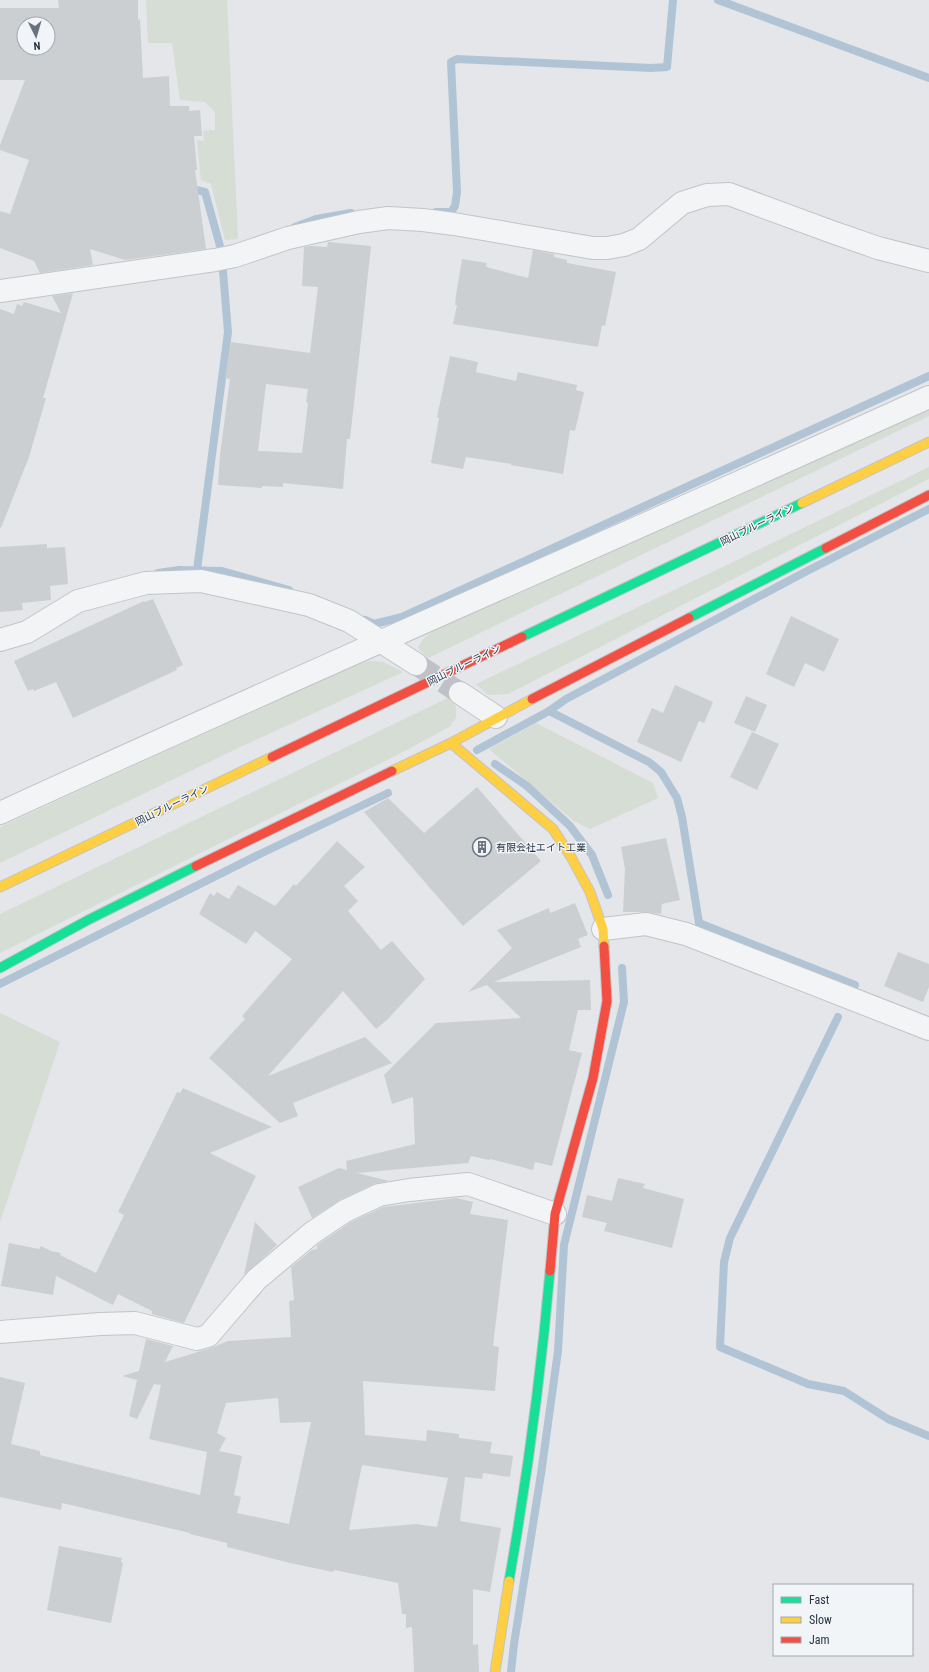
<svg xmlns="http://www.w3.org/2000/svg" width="929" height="1672" font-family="'Roboto Condensed','Noto Sans JP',sans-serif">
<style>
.green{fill:#d5ddd4}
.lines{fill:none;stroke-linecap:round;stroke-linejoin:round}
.stream{stroke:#b0c4d6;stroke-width:8}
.building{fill:#cccfd2;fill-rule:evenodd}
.street-tunnel{stroke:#bec2c8;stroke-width:22;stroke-dasharray:22 11;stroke-linecap:butt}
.street-casing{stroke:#c2c4c7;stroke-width:24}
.fast-casing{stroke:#c2c4c7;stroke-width:11}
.slow-casing{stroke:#c2c4c7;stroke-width:11}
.jam-casing{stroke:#c2c4c7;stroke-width:11}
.street{stroke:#f3f4f6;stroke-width:22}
.fast{stroke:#16e098;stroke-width:9}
.slow{stroke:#ffcf43;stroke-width:9}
.jam{stroke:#f24e42;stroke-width:9}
.labels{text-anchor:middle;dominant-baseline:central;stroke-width:3;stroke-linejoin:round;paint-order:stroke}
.street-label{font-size:10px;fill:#283445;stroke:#f2f5f8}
.poi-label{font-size:10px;fill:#283445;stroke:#f2f5f8;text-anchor:start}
</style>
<rect width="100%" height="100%" fill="#e4e6e9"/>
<g class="green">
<polygon points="146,0 227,0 238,239 225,240 211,184 201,180 197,140 204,141 203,131 215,130 215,112 205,102 180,100 172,43 148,43"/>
<polygon points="929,408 929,416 428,658 418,648 423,639 435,629 737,496"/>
<polygon points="929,467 929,479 508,694 488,695 476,684 731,563"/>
<polygon points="369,661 383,662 403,672 234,750 0,863 0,827 351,666"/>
<polygon points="450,697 456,707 456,718 449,727 399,754 0,953 0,914"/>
<polygon points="536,723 653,783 658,798 590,829 574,821 489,749"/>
<polygon points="0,1013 60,1042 0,1222"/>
</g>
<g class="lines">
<g class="stream">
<polyline points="718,0 929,78"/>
<polyline points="188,188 205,192 220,246"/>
<polyline points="436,212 451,212 455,206 457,192 451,62 457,59 651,68 667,67 673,0"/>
<polyline points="295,227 316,219 351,213"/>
<polyline points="197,570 228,332 223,271"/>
<polyline points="158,573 179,570 222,571 289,590"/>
<polyline points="365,620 374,624 402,617 929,376"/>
<polyline points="549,711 649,762 661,772 677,798 682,817 699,923 855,985 854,987"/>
<polyline points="477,750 549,711 566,699 807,571 929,509"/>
<polyline points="495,764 527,786 570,826 592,855 608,895"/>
<polyline points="0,984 260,854 388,793"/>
<polyline points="838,1017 730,1238 724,1262 720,1347 808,1384 844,1391 888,1419 929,1436"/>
<polyline points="511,1672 514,1644 541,1474 558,1351 564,1245 624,1002 622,968"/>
</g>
</g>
<g class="building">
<path d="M 58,0 L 138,0 L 138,20 L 140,19 L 143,78 L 169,76 L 170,106 L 189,106 L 189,111 L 200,110 L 202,136 L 194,136 L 197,170 L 195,170 L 206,249 L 125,260 L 90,249 L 93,265 L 40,273 L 34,261 L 0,248 L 0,211 L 10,214 L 29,160 L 0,150 L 0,145 L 25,80 L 0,80 L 0,8 L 59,8 ZM 24,24 L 48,24 L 48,48 L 24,48 Z"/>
<path d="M 328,242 L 371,246 L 361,340 L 350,439 L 347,439 L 343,489 L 283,483 L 283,487 L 262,486 L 262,488 L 218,485 L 220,455 L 230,379 L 225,378 L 231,342 L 310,353 L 318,287 L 302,286 L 304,247 L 311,246 L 327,247 ZM 266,384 L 308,389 L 306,402 L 308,403 L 302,453 L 258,451 Z"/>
<polygon points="533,250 554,254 554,257 567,260 567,263 616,272 605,326 602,325 598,347 453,324 457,305 455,305 456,295 462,259 487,263 486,267 528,278"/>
<polygon points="73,293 43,398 46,398 29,457 1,528 0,527 0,309 14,314 17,304 22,306 24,302 61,313 52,296"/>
<polygon points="450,356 478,362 476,372 516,381 518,372 577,385 576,390 584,392 575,431 570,430 563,474 511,465 511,464 466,457 463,469 431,463 439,418 437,417"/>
<polygon points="47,544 47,548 65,547 68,584 50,586 51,600 22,603 23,610 0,612 0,547"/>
<polygon points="153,599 183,665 176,668 177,670 73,718 56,682 34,691 33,689 28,691 14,661 144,601 145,602"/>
<polygon points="791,616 839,639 824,672 805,663 794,687 766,674"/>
<polygon points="675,685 713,702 704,723 699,721 681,762 637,742 652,708 663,713"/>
<polygon points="746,696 767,705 755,732 734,723"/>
<polygon points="752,732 779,744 757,790 730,777"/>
<polygon points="477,787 541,861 463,926 364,812 388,798 424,833"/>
<polygon points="666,838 680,900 662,904 661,914 645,912 623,912 625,869 621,847"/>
<polygon points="337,841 365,867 344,886 358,901 348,911 381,950 392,941 425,979 387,1020 376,1029 343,991 268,1076 365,1037 392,1063 293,1103 298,1116 280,1123 209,1058 245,1019 242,1016 292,959 255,931 246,944 199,914 210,893 214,896 217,892 229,899 238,885 275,906 294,884 296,886"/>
<polygon points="575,903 588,935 578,939 581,947 494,982 590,980 591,1010 578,1010 569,1050 582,1053 552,1166 535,1162 533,1170 490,1159 489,1160 471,1156 468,1163 357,1173 389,1181 374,1184 340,1200 312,1218 298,1187 339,1168 347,1170 346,1161 415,1144 413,1097 392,1104 384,1075 436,1023 521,1018 487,985 468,992 512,948 497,930 549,908 550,913"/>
<polygon points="898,952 929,964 929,987 923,1002 884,986"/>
<polygon points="183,1088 272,1127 210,1153 256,1176 184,1323 152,1314 152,1311 118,1294 113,1305 56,1276 53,1295 1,1286 9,1243 39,1249 41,1246 51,1251 61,1253 60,1255 96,1273 124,1215 118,1212 177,1092 180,1093"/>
<polygon points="618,1178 645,1184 643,1188 684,1199 672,1248 604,1231 607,1223 582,1217 587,1195 612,1201"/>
<path d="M 457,1198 L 473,1202 L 470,1214 L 508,1220 L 493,1346 L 499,1347 L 495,1391 L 363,1381 L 365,1435 L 426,1441 L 427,1430 L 459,1434 L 459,1438 L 492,1442 L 490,1453 L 513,1456 L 510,1477 L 483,1473 L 482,1479 L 465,1477 L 460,1521 L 501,1528 L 490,1592 L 473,1589 L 473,1645 L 478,1644 L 479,1672 L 414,1672 L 412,1627 L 406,1628 L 406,1614 L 402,1614 L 398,1583 L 334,1570 L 333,1572 L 290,1563 L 227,1547 L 227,1543 L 190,1534 L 190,1533 L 62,1503 L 61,1510 L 0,1497 L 0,1377 L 25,1383 L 11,1444 L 40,1451 L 40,1455 L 200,1495 L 207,1452 L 149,1439 L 161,1385 L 154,1384 L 137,1419 L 129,1416 L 137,1380 L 122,1376 L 139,1371 L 146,1339 L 173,1346 L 165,1362 L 211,1348 L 228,1341 L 291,1337 L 289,1301 L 294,1300 L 291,1267 L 312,1250 L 317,1249 L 317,1245 L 320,1243 L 351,1222 L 383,1207 ZM 278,1398 L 280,1423 L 311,1422 L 289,1524 L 237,1513 L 241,1497 L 234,1495 L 242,1456 L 219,1451 L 226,1438 L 217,1433 L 226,1403 ZM 362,1465 L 448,1478 L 437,1527 L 416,1524 L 349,1530 Z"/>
<polygon points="255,1222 277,1245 244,1275"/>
<polygon points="59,1546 122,1558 121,1562 123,1563 111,1623 47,1610"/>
</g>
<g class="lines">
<polyline class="street-tunnel" points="416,664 460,693"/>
<defs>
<g id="street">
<polyline points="0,291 215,260 235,256 288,238 359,222 388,218 423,220 454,224 593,248 607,248 624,245 639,239 682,203 707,195 729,194 832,232 878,248 929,261"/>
<polyline points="0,640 27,632 78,601 146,583 201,581 309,605 349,621 416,664"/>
<polyline points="460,693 496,717"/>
<path d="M 0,813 C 309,671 620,537 929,397"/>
<polyline points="603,929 646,924 686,934 929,1029"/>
<polyline points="0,1332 100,1324 135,1323 197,1339 208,1336 257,1279 312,1233 345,1211 379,1195 409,1190 468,1184 555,1214"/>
</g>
<g id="fast">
<polyline points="689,618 826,548"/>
<polyline points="522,637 802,503"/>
<polyline points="0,968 88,920 196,866"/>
<path d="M 509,1581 C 527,1478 541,1375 550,1271"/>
</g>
<g id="slow">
<polyline points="802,503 929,442"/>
<polyline points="451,743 553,829 571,857 590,892 603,929 604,946"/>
<polyline points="392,771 451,743 532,699"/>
<polyline points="0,887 272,757"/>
<polyline points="495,1672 509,1581"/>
</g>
<g id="jam">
<polyline points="826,548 929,495"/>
<polyline points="532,699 689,618"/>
<polyline points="272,757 522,637"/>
<polyline points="196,866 392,771"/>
<polyline points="550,1271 555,1214 593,1078 607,1001 604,946"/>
</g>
</defs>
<use href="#street" class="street-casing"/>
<use href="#fast" class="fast-casing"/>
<use href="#slow" class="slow-casing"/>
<use href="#jam" class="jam-casing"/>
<use href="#street" class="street"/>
<use href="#fast" class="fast"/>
<use href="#slow" class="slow"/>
<use href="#jam" class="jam"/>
</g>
<defs>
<symbol id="building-ring" viewBox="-11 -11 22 22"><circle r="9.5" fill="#f2f5f8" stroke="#6a727e" stroke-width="1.5"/><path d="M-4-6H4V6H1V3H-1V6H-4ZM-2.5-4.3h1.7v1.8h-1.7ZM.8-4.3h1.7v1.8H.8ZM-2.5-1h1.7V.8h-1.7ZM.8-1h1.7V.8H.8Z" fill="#6a727e"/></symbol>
</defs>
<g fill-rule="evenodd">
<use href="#building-ring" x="471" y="836" width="22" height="22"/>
</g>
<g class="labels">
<g class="street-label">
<text transform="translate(757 525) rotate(-26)">岡山ブルーライン</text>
<text transform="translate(464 665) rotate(-26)">岡山ブルーライン</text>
<text transform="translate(172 805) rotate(-26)">岡山ブルーライン</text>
</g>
<g class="poi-label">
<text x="496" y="847">有限会社エイト工業</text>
</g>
</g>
<rect x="773" y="1584" width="140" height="72" fill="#f2f5f8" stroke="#a1a8b0"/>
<rect x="781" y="1597" width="20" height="6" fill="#16e098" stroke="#a1a8b0"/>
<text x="809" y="1604" font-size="12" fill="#283445">Fast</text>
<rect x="781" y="1617" width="20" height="6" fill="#ffcf43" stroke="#a1a8b0"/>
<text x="809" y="1624" font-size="12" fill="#283445">Slow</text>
<rect x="781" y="1637" width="20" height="6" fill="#f24e42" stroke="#a1a8b0"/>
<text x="809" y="1644" font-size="12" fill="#283445">Jam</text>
<g transform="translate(36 36) rotate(175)"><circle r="19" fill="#f2f5f8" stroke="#a1a8b0"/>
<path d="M0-3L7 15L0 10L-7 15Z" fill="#6a727e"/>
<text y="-6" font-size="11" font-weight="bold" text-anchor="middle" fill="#283445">N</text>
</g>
</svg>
